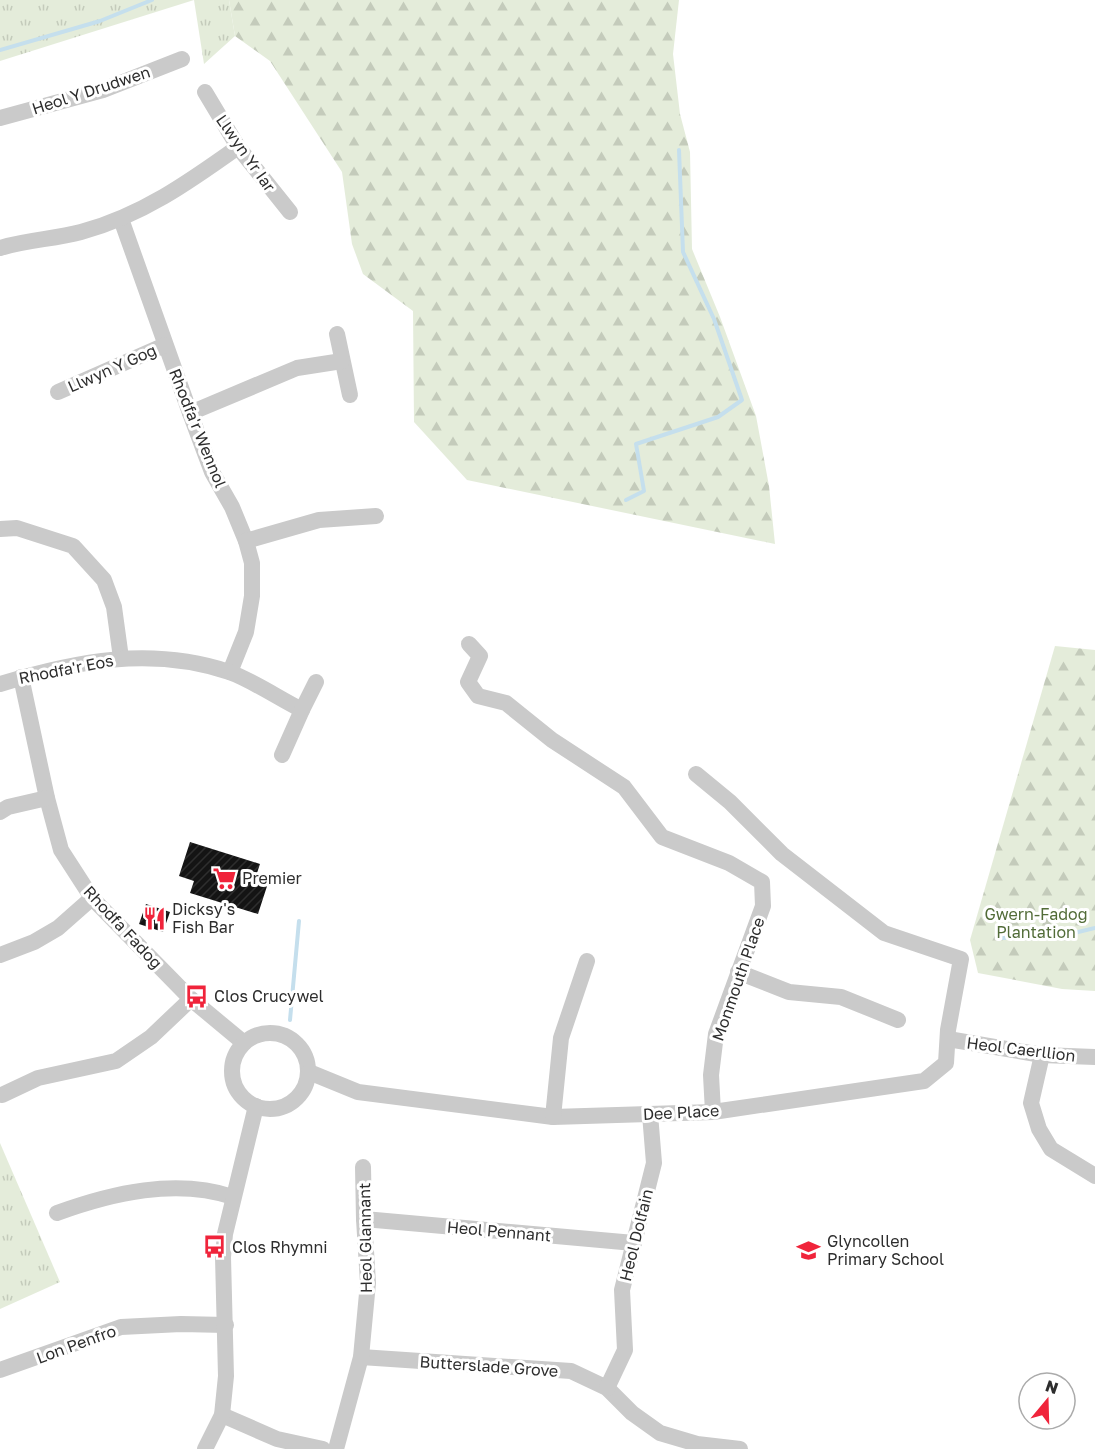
<svg xmlns="http://www.w3.org/2000/svg" width="1095" height="1449" font-family="'Golos Text',sans-serif">
<style>
.grass{fill:url(#grass-tufts)}
.forest{fill:url(#forest-firs)}
.lines{fill:none;stroke-linecap:round;stroke-linejoin:round}
.stream{stroke:#c5dfed;stroke-width:4}
.building{fill:url(#building-hatch)}
.minor{stroke:#cacaca;stroke-width:16}
.labels{text-anchor:middle;dominant-baseline:central;stroke-width:6;stroke-linejoin:round;paint-order:stroke}
.street-label{font-size:16px;fill:#2d2d2d;stroke:#fff}
.poi-label{font-size:16px;fill:#2d2d2d;stroke:#fff;text-anchor:start}
.park-label{font-size:16px;fill:#526c38;stroke:#fff}
</style>
<defs>
<pattern id="grass-tufts" width="24" height="20" patternUnits="userSpaceOnUse" patternTransform="scale(1.5)"><rect width="24" height="20" fill="#e4ecda"/><path d="M3 7l-1-3M5 7V3M7 7l1-3M15 17l-1-3M17 17v-4M19 17l1-3" fill="none" stroke="#c4cbbb"/></pattern>
<pattern id="forest-firs" width="22" height="20" patternUnits="userSpaceOnUse" patternTransform="scale(1.5)"><rect width="22" height="20" fill="#e4ecda"/><path d="M5 1l3.5 6h-7zM16 11l3.5 6h-7z" fill="#c4cbbb"/></pattern>
<pattern id="building-hatch" width="6" height="6" patternUnits="userSpaceOnUse" patternTransform="scale(1.5)"><rect width="6" height="6" fill="#141414"/><path d="M-1 1l2-2M0 6l6-6M5 7l2-2" fill="none" stroke="#2e2e2e"/></pattern>
</defs>
<rect width="100%" height="100%" fill="#fff"/>
<g class="grass">
<polygon points="0,0 229,0 235,36 204,64 194,0 0,61"/>
<polygon points="0,1143 60,1282 0,1309"/>
</g>
<g class="forest">
<polygon points="229,0 679,0 673,54 680,114 690,152 692,249 720,317 756,416 769,486 775,544 467,480 414,422 413,311 363,274 352,244 342,172 270,61 235,36"/>
<polygon points="1055,646 1095,650 1095,991 1062,989 978,973 970,940"/>
</g>
<g class="lines">
<g class="stream">
<polyline points="0,50 100,21 152,0"/>
<polyline points="626,500 644,491 636,444 718,417 742,400 714,319 683,252 679,150"/>
<polyline points="1003,938 1074,933 1095,928"/>
<polyline points="290,1020 299,921"/>
</g>
</g>
<g class="building">
<polygon points="190,842 260,864 256,876 269,880 258,914 190,893 194,881 179,876"/>
<polygon points="146,904 170,912 163,932 139,924"/>
</g>
<g class="lines">
<g class="minor">
<polyline points="205,92 238,147 290,212"/>
<polyline points="0,118 103,90 182,59"/>
<polyline points="121,219 190,413 212,472 232,507 246,541 252,563 252,596 246,632 230,672"/>
<path d="M 0,248 C 26,240 55,239 81,232 C 141,216 189,182 238,147"/>
<polyline points="337,334 350,395"/>
<polyline points="58,392 165,345"/>
<polyline points="190,413 297,368 342,361"/>
<polyline points="0,529 17,528 73,546 104,580 114,607 121,658"/>
<polyline points="246,541 319,520 376,516"/>
<polyline points="469,644 480,656 468,682 478,696 506,703 552,740 624,787 662,837 729,863 762,882 763,906 716,1034 711,1075 713,1112"/>
<polyline points="21,677 47,798 61,850 92,898 191,999 244,1043"/>
<path d="M 0,684 C 76,661 151,646 229,672 C 250,679 280,699 302,710"/>
<polyline points="282,755 302,710 316,682"/>
<polyline points="0,812 8,807 47,798"/>
<polyline points="0,955 34,942 58,928 92,898"/>
<polyline points="738,972 789,992 841,997 898,1020"/>
<circle cx="270" cy="1071" r="38"/>
<polyline points="948,1039 1042,1055 1095,1057"/>
<polyline points="1042,1055 1031,1103 1039,1129 1051,1149 1095,1176"/>
<polyline points="309,1072 358,1092 553,1117 713,1112 924,1081 946,1063 948,1030 961,959 884,933 782,854 730,802 696,774"/>
<polyline points="2,1095 38,1078 116,1061 151,1037 191,999"/>
<polyline points="553,1117 561,1038 587,961"/>
<path d="M 57,1213 C 112,1193 176,1178 233,1197"/>
<polyline points="364,1219 634,1243"/>
<polyline points="361,1357 571,1371 607,1388 632,1413 660,1433 697,1444 740,1449"/>
<polyline points="0,1370 121,1327 181,1324 226,1325"/>
<polyline points="607,1388 625,1350 622,1290 654,1163 650,1114"/>
<polyline points="222,1415 277,1439 323,1449"/>
<polyline points="205,1449 222,1415 226,1376 223,1257 225,1234 256,1106"/>
<polyline points="336,1449 361,1357 368,1283 364,1219 363,1167"/>
</g>
</g>
<defs>
<symbol id="supermarket-bare" viewBox="-9 -9 18 18"><path d="M-6-5.5h2.5l.6 2H6L4.5 2H-2.5L-4.4-4H-6ZM-1.5 3.2a1.3 1.3 0 1 0 .1 0ZM3 3.2a1.3 1.3 0 1 0 .1 0Z" fill="#f0243b" stroke="#fff" stroke-width="2.5" paint-order="stroke"/></symbol>
<symbol id="restaurant-bare" viewBox="-9 -9 18 18"><path d="M-5-6h1v4h1v-4h1v4h1v-4h1v5L-1.5 .5V6h-2V.5L-5-1ZM5-6V6H3V1.5H1.5Q1.5-4 5-6Z" fill="#f0243b" stroke="#fff" stroke-width="2.5" paint-order="stroke"/></symbol>
<symbol id="bus-bare" viewBox="-9 -9 18 18"><path d="M-5-6H5V4H4V6H2V4H-2V6H-4V4H-5ZM-3.5-4V0h7V-4ZM-3.5 1.2v1.5H-2V1.2ZM2 1.2v1.5H3.5V1.2Z" fill="#f0243b" stroke="#fff" stroke-width="2.5" paint-order="stroke"/></symbol>
<symbol id="school-bare" viewBox="-9 -9 18 18"><path d="M0-5L7-2L0 1L-7-2ZM-4 1L0 2.5L4 1V4Q0 6-4 4Z" fill="#f0243b" stroke="#fff" stroke-width="2.5" paint-order="stroke"/></symbol>
</defs>
<g fill-rule="evenodd">
<use href="#supermarket-bare" x="208" y="862" width="33" height="33"/>
<use href="#restaurant-bare" x="138" y="902" width="33" height="33"/>
<use href="#bus-bare" x="180" y="980" width="33" height="33"/>
<use href="#bus-bare" x="198" y="1230" width="33" height="33"/>
<use href="#school-bare" x="792" y="1234" width="33" height="33"/>
</g>
<g class="labels">
<g class="street-label">
<text transform="translate(91 90) rotate(-18)">Heol Y Drudwen</text>
<text transform="translate(246 153) rotate(55)">Llwyn Yr Iar</text>
<text transform="translate(112 368) rotate(-24)">Llwyn Y Gog</text>
<text transform="translate(198 428) rotate(68)">Rhodfa'r Wennol</text>
<text transform="translate(66 669) rotate(-11)">Rhodfa'r Eos</text>
<text transform="translate(123 927) rotate(47)">Rhodfa Fadog</text>
<text transform="translate(738 979) rotate(-71)">Monmouth Place</text>
<text transform="translate(1021 1049) rotate(7)">Heol Caerllion</text>
<text transform="translate(681 1112) rotate(-3)">Dee Place</text>
<text transform="translate(499 1231) rotate(5)">Heol Pennant</text>
<text transform="translate(636 1235) rotate(-76)">Heol Dolfain</text>
<text transform="translate(365 1238) rotate(-91)">Heol Glannant</text>
<text transform="translate(76 1344) rotate(-20)">Lon Penfro</text>
<text transform="translate(489 1366) rotate(4)">Butterslade Grove</text>
</g>
<g class="poi-label">
<text x="242" y="878">Premier</text>
<text x="172" y="909">Dicksy's<tspan x="172" dy="18">Fish Bar</tspan></text>
<text x="214" y="996">Clos Crucywel</text>
<text x="827" y="1241">Glyncollen<tspan x="827" dy="18">Primary School</tspan></text>
<text x="232" y="1247">Clos Rhymni</text>
</g>
<g class="park-label">
<text x="1036" y="914">Gwern-Fadog<tspan x="1036" dy="18">Plantation</tspan></text>
</g>
</g>
<g transform="translate(1047 1401) rotate(19)"><circle r="28" fill="#ffffff" stroke="#ababab" stroke-width="1.5"/>
<path d="M0-4.5L10 22L0 15L-10 22Z" fill="#f0243b"/>
<text y="-9" font-size="16" font-weight="bold" text-anchor="middle" fill="#2d2d2d">N</text>
</g>
</svg>
